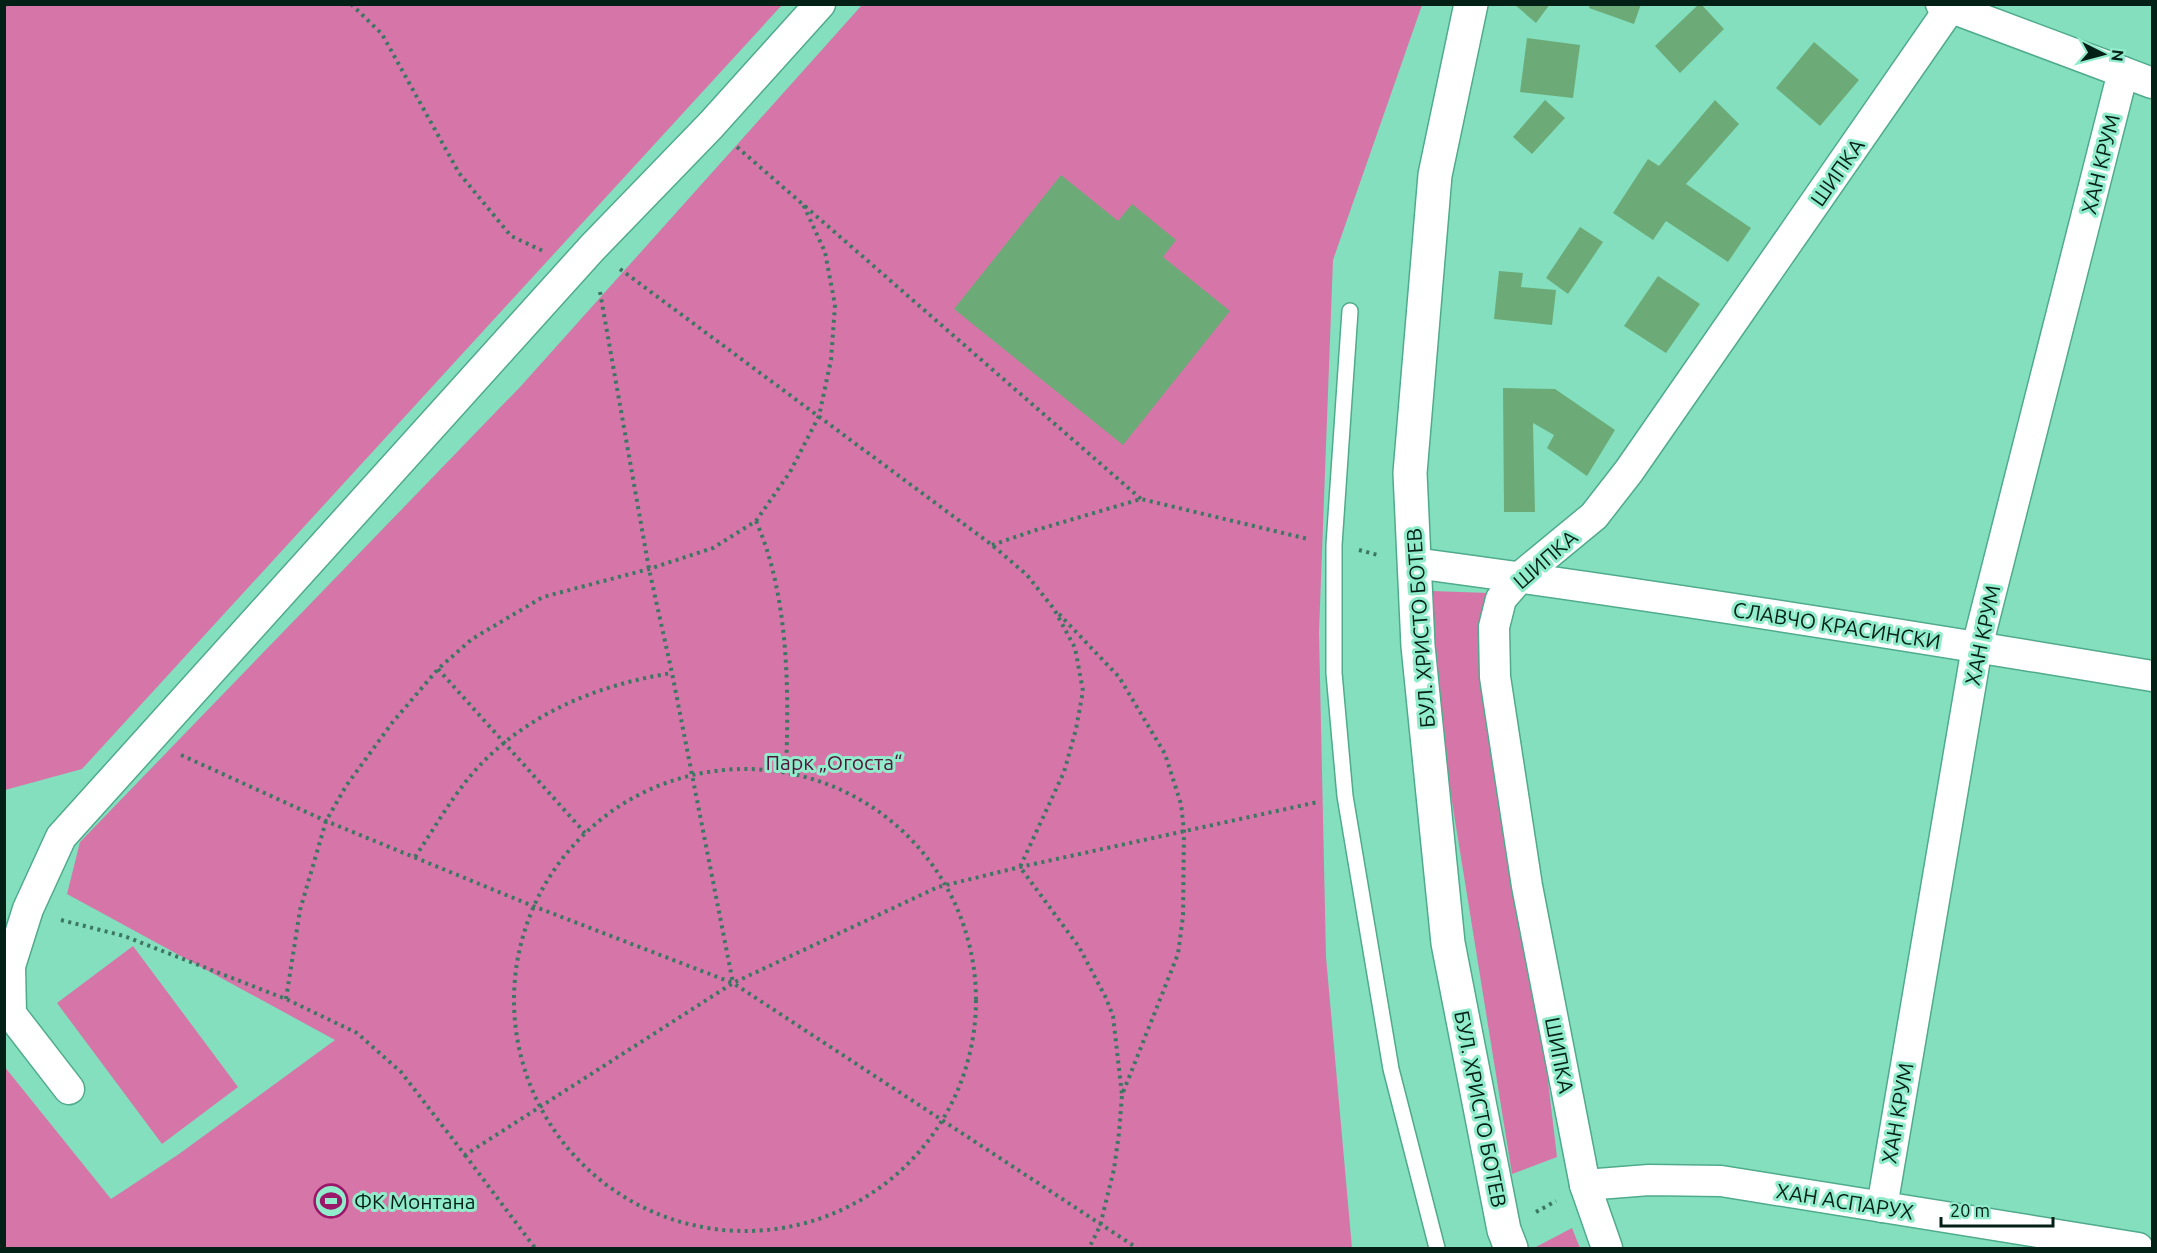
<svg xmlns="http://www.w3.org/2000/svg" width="2157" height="1253" font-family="Ubuntu,sans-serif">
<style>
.green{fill:#d676a8}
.building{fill:#6cab77}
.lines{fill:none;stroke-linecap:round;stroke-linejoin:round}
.lane-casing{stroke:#4fab8c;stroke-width:18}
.street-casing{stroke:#4fab8c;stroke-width:33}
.secondary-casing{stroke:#4fab8c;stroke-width:36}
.path{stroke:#3d7763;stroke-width:4;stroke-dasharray:3 4.5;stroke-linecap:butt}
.lane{stroke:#fff;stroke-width:15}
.street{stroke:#fff;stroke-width:30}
.secondary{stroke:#fff;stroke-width:33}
.labels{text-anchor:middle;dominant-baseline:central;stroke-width:6;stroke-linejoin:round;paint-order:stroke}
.street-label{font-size:21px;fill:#032017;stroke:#91eccb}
.park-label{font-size:21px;fill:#531439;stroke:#91eccb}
.poi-label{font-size:21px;fill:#032017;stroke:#91eccb;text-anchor:start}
</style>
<rect width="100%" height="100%" fill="#83dfbe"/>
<g class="green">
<polygon points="5,4 782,5 82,769 5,790"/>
<polygon points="862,5 1422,5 1333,260 1319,632 1326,957 1352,1248 5,1248 4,1066 111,1199 179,1154 335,1040 67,894 80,842 521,386"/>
<polygon points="1431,591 1490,593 1557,1157 1512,1174 1435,696"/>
<polygon points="133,946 238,1087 162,1144 57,1003"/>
<polygon points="1572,1228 1580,1248 1534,1248"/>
</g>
<g class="building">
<polygon points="1514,4 1550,4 1536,23"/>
<polygon points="1590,4 1641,4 1634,24 1589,8"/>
<polygon points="1699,4 1701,4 1724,29 1680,73 1655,46"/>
<polygon points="1527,38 1580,45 1573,98 1520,92"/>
<polygon points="1814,42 1859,80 1820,126 1776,88"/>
<polygon points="1545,100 1565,118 1532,154 1513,137"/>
<polygon points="1715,100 1739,124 1686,184 1751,228 1728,262 1666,221 1653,240 1613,213 1648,159 1659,166"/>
<polygon points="1061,175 1118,221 1132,204 1176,240 1163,257 1230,311 1123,445 954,309"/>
<polygon points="1580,227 1603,242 1568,294 1546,278"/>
<polygon points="1499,271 1523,273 1521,287 1556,290 1552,325 1494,319"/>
<polygon points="1658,276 1700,304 1666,353 1624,326"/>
<polygon points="1503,388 1555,389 1615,430 1587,476 1547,448 1554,435 1533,423 1535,512 1504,512"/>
</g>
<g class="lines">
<defs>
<polyline id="lane" points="1350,311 1334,545 1334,673 1345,796 1391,1069 1437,1248"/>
<g id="street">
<polyline points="1941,4 2152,83"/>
<path d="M 1414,563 C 1661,596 1907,635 2152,676"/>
<polyline points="69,1089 11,1014 10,966 28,909 61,837 592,248 711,125 820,4"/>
<polyline points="1585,1185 1649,1180 1721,1181 2138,1248"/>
<polyline points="1882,1207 1977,647 2123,72"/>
<polyline points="1607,1248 1585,1185 1527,886 1495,677 1494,627 1501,599 1520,577 1594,516 1629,471 1950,8"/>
</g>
<polyline id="secondary" points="1471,4 1435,175 1410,473 1418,646 1448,943 1504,1230 1511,1248"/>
</defs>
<use href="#lane" class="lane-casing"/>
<use href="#street" class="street-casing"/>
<use href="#secondary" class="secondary-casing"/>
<g class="path">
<polyline points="351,4 382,34 459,173 511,236 543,251"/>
<polyline points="4,6 6,4"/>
<polyline points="737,147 1141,499"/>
<polyline points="620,269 992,545 1027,575 1054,609 1075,648 1083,691 1076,729 1064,772 1020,867 1079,947 1106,998 1113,1016 1122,1095"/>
<polyline points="600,292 649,569 672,673 733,983"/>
<path d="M 756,521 C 789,596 789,690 786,771"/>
<polyline points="992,545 1033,531 1141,499 1308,539"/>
<polyline points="1359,550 1378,555"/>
<polyline points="1059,614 1119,677 1165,754 1181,804 1184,831 1183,916 1178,954 1122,1095 1119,1133 1114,1169 1100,1226 1089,1248"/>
<polyline points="438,669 585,833"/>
<polyline points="181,755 326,821 533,906 733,983 938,887 1020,867 1318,802"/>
<circle cx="745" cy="1000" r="231"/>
<path d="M 415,857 C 434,829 450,800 472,774 C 523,715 596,685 672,673"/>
<polyline points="61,920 124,936 286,999 357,1033 401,1072 465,1155 733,983 1137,1248"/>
<polyline points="286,999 300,910 326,821 346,786 392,723 438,669 472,639 543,597 649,569 713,548 756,521 790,472 819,416 831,360 835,305 825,252 802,202"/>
<polyline points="465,1155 535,1248"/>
<polyline points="1536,1212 1556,1201"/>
</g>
<use href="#lane" class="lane"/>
<use href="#street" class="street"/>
<use href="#secondary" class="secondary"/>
</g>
<defs>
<symbol id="stadium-ring" viewBox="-11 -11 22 22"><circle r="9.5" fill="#91eccb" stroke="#9b1769" stroke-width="1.5"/><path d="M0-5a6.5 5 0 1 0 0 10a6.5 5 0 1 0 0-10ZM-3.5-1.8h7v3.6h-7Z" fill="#9b1769"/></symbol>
</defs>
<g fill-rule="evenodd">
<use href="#stadium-ring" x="312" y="1182" width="38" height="38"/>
</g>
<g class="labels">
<g class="street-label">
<text transform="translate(2100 164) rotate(-76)">ХАН КРУМ</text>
<text transform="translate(1837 172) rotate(-55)">ШИПКА</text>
<text transform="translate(1545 559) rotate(-41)">ШИПКА</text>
<text transform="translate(1837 625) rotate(9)">СЛАВЧО КРАСИНСКИ</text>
<text transform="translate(1420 628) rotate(-94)">БУЛ. ХРИСТО БОТЕВ</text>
<text transform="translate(1982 635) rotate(-78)">ХАН КРУМ</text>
<text transform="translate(1560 1055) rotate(79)">ШИПКА</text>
<text transform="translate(1481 1109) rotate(79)">БУЛ. ХРИСТО БОТЕВ</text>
<text transform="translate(1897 1113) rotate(-80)">ХАН КРУМ</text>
<text transform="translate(1845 1201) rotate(9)">ХАН АСПАРУХ</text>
</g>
<g class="park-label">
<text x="834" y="762">Парк „Огоста“</text>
</g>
<g class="poi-label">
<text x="354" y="1201">ФК Монтана</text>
</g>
</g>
<rect width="2157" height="1253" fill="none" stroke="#032017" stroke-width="12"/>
<g transform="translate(2103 54) rotate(96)" stroke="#91eccb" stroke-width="4.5" paint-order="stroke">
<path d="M0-4.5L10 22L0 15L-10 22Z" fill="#032017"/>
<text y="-9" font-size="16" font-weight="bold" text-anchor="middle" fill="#032017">N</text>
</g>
<path d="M1941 1217v9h112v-9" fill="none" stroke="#032017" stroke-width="3"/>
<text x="1950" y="1217" font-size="18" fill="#032017" stroke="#91eccb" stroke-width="4.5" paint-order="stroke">20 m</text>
</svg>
